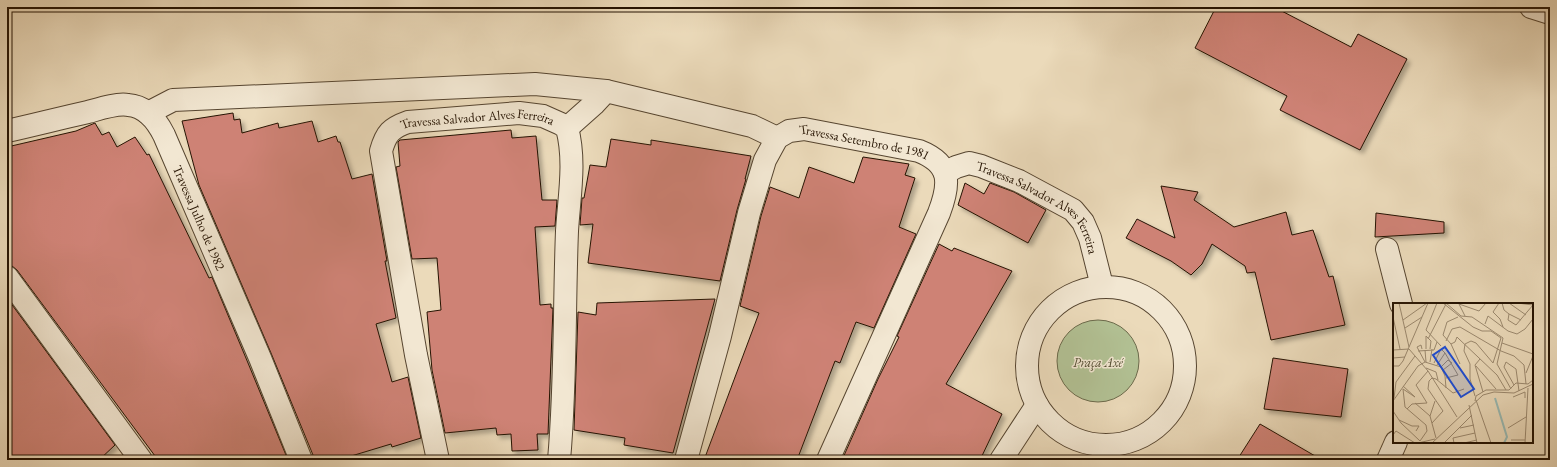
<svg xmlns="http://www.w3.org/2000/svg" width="1557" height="467" font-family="'EB Garamond',serif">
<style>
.green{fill:#b2c194;stroke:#6c6a4b}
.building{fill:#ce8274;stroke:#251302;filter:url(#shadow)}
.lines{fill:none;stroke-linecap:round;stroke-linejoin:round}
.minor-casing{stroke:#564530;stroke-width:24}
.minor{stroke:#f2e7d2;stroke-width:22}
.labels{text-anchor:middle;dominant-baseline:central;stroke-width:3;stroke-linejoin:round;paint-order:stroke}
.street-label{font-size:13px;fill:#251302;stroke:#f2e7d2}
.park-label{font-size:13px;font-style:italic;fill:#565035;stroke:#f2e7d2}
.inset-river{fill:none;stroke:#99bab4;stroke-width:2}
.inset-road{fill:none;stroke:#9c8a70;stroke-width:1}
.view{fill:#1d4ed8;fill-opacity:0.15;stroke:#1d4ed8;stroke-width:2}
.inset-edge{fill:none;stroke:#251302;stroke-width:2}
</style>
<defs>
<filter id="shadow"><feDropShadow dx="3.5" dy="3.5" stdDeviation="2" flood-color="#0004"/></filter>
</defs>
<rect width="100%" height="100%" fill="#ebdaba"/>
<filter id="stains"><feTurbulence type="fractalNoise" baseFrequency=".005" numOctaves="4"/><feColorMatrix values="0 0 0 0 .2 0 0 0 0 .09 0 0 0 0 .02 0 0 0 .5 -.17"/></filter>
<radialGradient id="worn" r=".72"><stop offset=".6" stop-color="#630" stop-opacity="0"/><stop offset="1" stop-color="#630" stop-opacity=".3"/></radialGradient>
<circle class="green" cx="1098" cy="361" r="41"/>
<g class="building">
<polygon points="1216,7 1274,7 1351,47 1358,34 1407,59 1360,150 1280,110 1287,96 1195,48"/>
<polygon points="233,113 234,120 240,119 242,133 278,123 279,128 312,121 318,142 336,136 338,142 340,142 352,179 372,174 387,261 385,261 396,318 376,324 392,382 408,377 421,438 392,447 391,444 338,460 313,460 313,455 271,353 199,185 182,121"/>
<polygon points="95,123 102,135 109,132 117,147 135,137 147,155 149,154 209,278 212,277 248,363 288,460 158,460 17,270 12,266 7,265 7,147 76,131"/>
<polygon points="511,130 512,138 536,136 542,200 557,200 555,226 535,227 540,305 551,304 551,308 553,308 548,434 537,434 538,450 512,451 511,434 497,435 496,428 445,433 432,370 427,312 441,310 437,258 412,259 396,167 400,166 398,142 400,140"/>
<polygon points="611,139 651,145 651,140 751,156 745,179 746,179 737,210 720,281 588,263 593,224 580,225 582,198 584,198 590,165 606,167"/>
<polygon points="863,157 909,164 905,175 915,178 899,227 916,234 874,328 856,322 840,363 835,361 797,460 704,460 759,313 740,306 761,216 770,187 799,198 809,167 854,183"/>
<polygon points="965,183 984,194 990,183 1014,192 1046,210 1028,243 958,205"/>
<polygon points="1161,186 1198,192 1194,200 1234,227 1286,212 1292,235 1313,230 1329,277 1333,276 1345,325 1271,340 1255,272 1247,273 1245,266 1212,244 1202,264 1191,275 1171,261 1126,238 1137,219 1175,238"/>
<polygon points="1376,213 1444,222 1444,233 1375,237"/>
<polygon points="939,244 952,251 954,248 1012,271 975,335 946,384 1002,414 980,460 842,460 878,379 899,337 897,336"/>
<polygon points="7,298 115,445 99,460 7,460"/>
<polygon points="715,299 673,453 624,445 625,438 574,430 578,312 596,315 597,303"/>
<polygon points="1273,358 1348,369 1341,417 1264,409"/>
<polygon points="1260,424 1322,460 1237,460"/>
</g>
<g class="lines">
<defs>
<g id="minor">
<polyline points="1531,7 1550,13"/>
<polyline points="148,113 173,100 535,84 606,91 752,126 777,138"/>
<polyline points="567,128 594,104 606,91"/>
<path id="s1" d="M 7,131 C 34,125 61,118 88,112 C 99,109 117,103 128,105 C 146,106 157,121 164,135 L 260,358 L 301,460"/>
<path id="s2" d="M 945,173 L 956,167 L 969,163 L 981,166 L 1019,181 L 1073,210 L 1083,222 L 1090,238 L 1102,286"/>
<polyline points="1387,249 1401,304"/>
<polyline points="7,277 141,460"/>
<circle cx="1106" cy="366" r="79"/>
<path id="s3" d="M 438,460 L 416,355 L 381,151 C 386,133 391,128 408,122 L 519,113 L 543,116 L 561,124 L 567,128 C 576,161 569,198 567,231 C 564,308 566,384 559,460"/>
<path id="s4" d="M 686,460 L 720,336 L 749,213 L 765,160 L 777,138 L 789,131 L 804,129 L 919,151 C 952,164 950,184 939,213 L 828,460"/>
<polyline points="1001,460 1037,405"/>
<polyline points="1388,460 1396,442"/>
</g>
</defs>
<use href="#minor" class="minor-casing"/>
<use href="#minor" class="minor"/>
</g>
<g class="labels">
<g class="street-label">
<text stroke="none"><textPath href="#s3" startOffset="426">Travessa Salvador Alves Ferreira</textPath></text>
<text stroke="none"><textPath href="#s4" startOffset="426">Travessa Setembro de 1981</textPath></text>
<text stroke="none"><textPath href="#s2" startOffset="112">Travessa Salvador Alves Ferreira</textPath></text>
<text stroke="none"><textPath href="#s1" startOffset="263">Travessa Julho de 1982</textPath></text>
</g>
<g class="park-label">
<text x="1098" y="362">Praça Axé</text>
</g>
</g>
<g transform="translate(1393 303)">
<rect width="140" height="140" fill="#ebdaba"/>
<path class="inset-river" d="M 102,95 L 114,134 L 111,140"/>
<path class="inset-road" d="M 6,0 L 16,44M 44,0 L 33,27 L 48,43M 50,0 L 80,24 L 89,28 L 98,28 L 108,35 L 100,60M 53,0 L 68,13 L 79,14 L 110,35 L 104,61M 106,0 L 100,9 L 107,16 L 110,24M 109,0 L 111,7 L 116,11 L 115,17 L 123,22 L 140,2M 116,0 L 133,12M 124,0 L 140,2M 66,1 L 86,8 L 93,0M 66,1 L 72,13M 116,11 L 128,17M 0,14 L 7,46M 65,14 L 54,19 L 50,32 L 58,41 L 62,39 L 64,34 L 66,36M 10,17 L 34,0M 92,21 L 95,13 L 115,28 L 124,31 L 132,26 L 140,16M 12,25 L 29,14M 33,33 L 38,38 L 37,46M 33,33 L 33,46M 35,36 L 53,1M 66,36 L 104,72 L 113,87M 53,38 L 59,26 L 67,24 L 108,48 L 121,53 L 131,62 L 133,81M 109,40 L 140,51M 58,41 L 67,61M 72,41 L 71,48 L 77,61 L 77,76 L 82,93M 72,41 L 78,38 L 83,40 L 100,60M 29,46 L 28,42 L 24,44 L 32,59M 0,47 L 16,46 L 35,68 L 64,114M 32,47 L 33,59M 25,48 L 41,47 L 44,39M 52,50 L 65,72 L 53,75M 0,55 L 12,54M 87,56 L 82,62 L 90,89M 37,59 L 39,46M 41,60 L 48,46 L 52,50 L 44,62M 104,61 L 118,86M 0,63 L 6,63 L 10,58 L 35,0M 83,63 L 103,86M 48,64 L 55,57 L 59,60 L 50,67M 33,65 L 43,69 L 45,77M 133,70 L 140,53M 121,82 L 111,64 L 113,59 L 123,66 L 126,88M 10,83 L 22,94M 10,86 L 12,104 L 33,122 L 34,128 L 27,138M 10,86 L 22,94M 120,94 L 132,89 L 132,95M 1,95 L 3,79 L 22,53M 83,97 L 98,140M 0,98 L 25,63 L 32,59 L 48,64 L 52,73 L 53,85M 42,98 L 37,113 L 43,135M 82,98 L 83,93 L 93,87 L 116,87 L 123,80 L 135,81 L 140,77M 22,100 L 37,113M 76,102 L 84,140M 14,106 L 19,101 L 34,100 L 23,82 L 35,68M 0,108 L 8,120 L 27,138M 6,117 L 19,123 L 26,123 L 23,128M 39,120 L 50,108 L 35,86 L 36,78 L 39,75 L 43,76 L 60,90 L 71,86M 67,125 L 81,122M 115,125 L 133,114M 0,132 L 3,128 L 22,140M 118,137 L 132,137M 25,140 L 42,136M 39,140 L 90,92 L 101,89 L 121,90 L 140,81M 51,140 L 79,112M 61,140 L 60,135 L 82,130M 71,140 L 84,137M 132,140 L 135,85"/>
<path class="view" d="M 52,44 L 81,86 L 68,94 L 40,52 Z"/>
<rect width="140" height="140" class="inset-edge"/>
</g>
<rect width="1557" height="467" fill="none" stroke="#ebdaba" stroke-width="24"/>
<rect x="8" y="8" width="1541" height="451" fill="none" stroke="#251302" stroke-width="2"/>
<rect x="12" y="12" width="1533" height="443" fill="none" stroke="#251302"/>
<rect width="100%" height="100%" filter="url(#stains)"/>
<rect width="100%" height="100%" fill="url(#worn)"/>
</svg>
